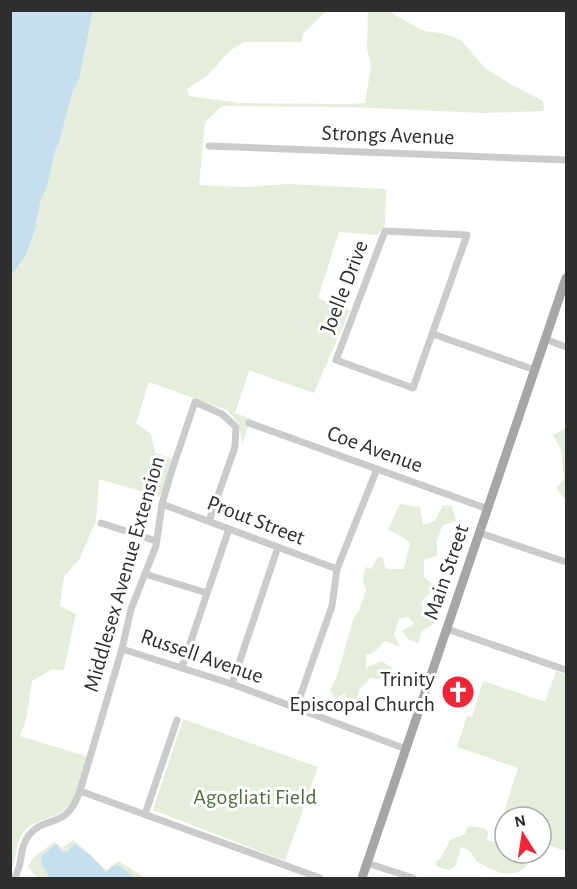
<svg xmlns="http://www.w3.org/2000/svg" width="577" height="889" font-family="'Alegreya Sans',sans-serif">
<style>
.green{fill:#e5eddb}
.water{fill:#c6dfee}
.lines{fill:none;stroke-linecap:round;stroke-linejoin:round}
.minor{stroke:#cbcbcb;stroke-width:7}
.major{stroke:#a6a6a6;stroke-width:9}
.labels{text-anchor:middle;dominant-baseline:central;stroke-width:6;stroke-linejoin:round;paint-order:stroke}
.street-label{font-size:22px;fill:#2e2e2e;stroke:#fff}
.poi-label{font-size:22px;fill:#2e2e2e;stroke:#fff;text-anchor:end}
.park-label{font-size:22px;fill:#526d38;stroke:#fff}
</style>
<rect width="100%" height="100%" fill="#fff"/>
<g class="green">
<path d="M 93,11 L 326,11 L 303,34 L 301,42 L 244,42 L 231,50 L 207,76 L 187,89 L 189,96 L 240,103 L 350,104 L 365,103 L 371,66 L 367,48 L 368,11 L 388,11 L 424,31 L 442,33 L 461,40 L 485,68 L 510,84 L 543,101 L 544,111 L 484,113 L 348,107 L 222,106 L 205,122 L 199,185 L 244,187 L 288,184 L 386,189 L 385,226 L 377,235 L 339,232 L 318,298 L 350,310 L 314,393 L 245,369 L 249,371 L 235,413 L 251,419 L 242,444 L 239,424 L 227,410 L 149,382 L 136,423 L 151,434 L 155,453 L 172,459 L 160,497 L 99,479 L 96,521 L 79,560 L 64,576 L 60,606 L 76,614 L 64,670 L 51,670 L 32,681 L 26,720 L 20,736 L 89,757 C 83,777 77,806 56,815 C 44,820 32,822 24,832 C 14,844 18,859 11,871 L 11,276 L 26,255 L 35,230 L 41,199 L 48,182 L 55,151 L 59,143 L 73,91 L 79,80 Z"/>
<polygon points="566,428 566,501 556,488 564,479 561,450 553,435"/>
<polygon points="400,504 420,507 423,525 435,521 443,505 452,506 456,521 443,525 437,540 437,556 424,560 424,577 435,587 421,603 423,611 435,616 435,623 422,631 418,643 409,640 402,631 414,624 408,617 399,619 394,635 400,647 385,641 374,652 366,655 366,668 382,661 393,669 385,680 370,678 359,690 356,704 346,702 345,693 335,699 330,690 337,676 353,620 359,610 366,591 363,580 365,567 372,569 377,558 382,557 386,569 404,569 410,542 388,529"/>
<path d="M 556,671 L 566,675 L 566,851 L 541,843 L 541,817 L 505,817 L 505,853 L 526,853 L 527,865 C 513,882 491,870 476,861 C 471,852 471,850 461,847 L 456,865 L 450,870 L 437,867 L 435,862 L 441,858 L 450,840 L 465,834 L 468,826 L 484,828 L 488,832 L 487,840 L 494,842 L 518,768 L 457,747 L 467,716 L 472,717 L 483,681 L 545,702 Z"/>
<polygon points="183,719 318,767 285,861 153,810"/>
<polygon points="74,840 106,870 118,861 146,878 37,878 28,866 34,857 54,842 62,848"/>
</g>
<g class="water">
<polygon points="11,10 93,11 79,80 73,91 59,143 55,151 47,187 41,199 35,230 26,255 11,276"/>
<polygon points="56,844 63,852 68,851 74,844 90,855 106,872 117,864 135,878 50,878 41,863 42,855"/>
</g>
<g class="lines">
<g class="minor">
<polyline points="209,146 566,160"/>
<polygon points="385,231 467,235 413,388 336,360"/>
<polyline points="433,334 535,370"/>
<polyline points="545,339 566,347"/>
<polyline points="249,423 488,509"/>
<polyline points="162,504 337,569"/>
<polyline points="101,523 156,541"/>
<polyline points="480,533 566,562"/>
<polyline points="145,574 207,593"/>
<polyline points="447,629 566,670"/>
<polyline points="122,649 232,684 406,749"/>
<polyline points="182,667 229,529"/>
<polyline points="232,684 278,547"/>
<polyline points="296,708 332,606 337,569 377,469"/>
<polyline points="80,791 320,878"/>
<polyline points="145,814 177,720"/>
<polyline points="367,863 413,878"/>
<path d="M 14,878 C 24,865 18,848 29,835 C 47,813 65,832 80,791 L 122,649 L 131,609 L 156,546 L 162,504 L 170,476 L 195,402 L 222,414 L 236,427 L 235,447 L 209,521"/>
</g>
<polyline class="major" points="362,878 566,278"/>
</g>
<defs>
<symbol id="church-disc" viewBox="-11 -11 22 22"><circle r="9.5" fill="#f22435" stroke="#fff"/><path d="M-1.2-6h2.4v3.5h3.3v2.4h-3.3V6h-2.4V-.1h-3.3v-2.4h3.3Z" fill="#fff"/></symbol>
</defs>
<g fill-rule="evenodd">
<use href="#church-disc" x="439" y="673" width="38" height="38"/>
</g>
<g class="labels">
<g class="street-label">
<text transform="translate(388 135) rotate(2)">Strongs Avenue</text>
<text transform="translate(344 287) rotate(-69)">Joelle Drive</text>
<text transform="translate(375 449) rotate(20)">Coe Avenue</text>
<text transform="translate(256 520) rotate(21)">Prout Street</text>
<text transform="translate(446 572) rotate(-71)">Main Street</text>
<text transform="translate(124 574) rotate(-74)">Middlesex Avenue Extension</text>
<text transform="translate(202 656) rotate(19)">Russell Avenue</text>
</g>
<g class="poi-label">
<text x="435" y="679">Trinity<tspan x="435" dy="25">Episcopal Church</tspan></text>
</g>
<g class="park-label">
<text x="255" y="797">Agogliati Field</text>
</g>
</g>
<rect width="577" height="889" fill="none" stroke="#2e2e2e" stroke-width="24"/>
<g transform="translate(523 835) rotate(348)"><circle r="28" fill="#ffffff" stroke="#ababab" stroke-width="1.5"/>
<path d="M0-4.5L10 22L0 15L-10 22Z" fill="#f22435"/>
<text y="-9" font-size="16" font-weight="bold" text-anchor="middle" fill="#2e2e2e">N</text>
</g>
</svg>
